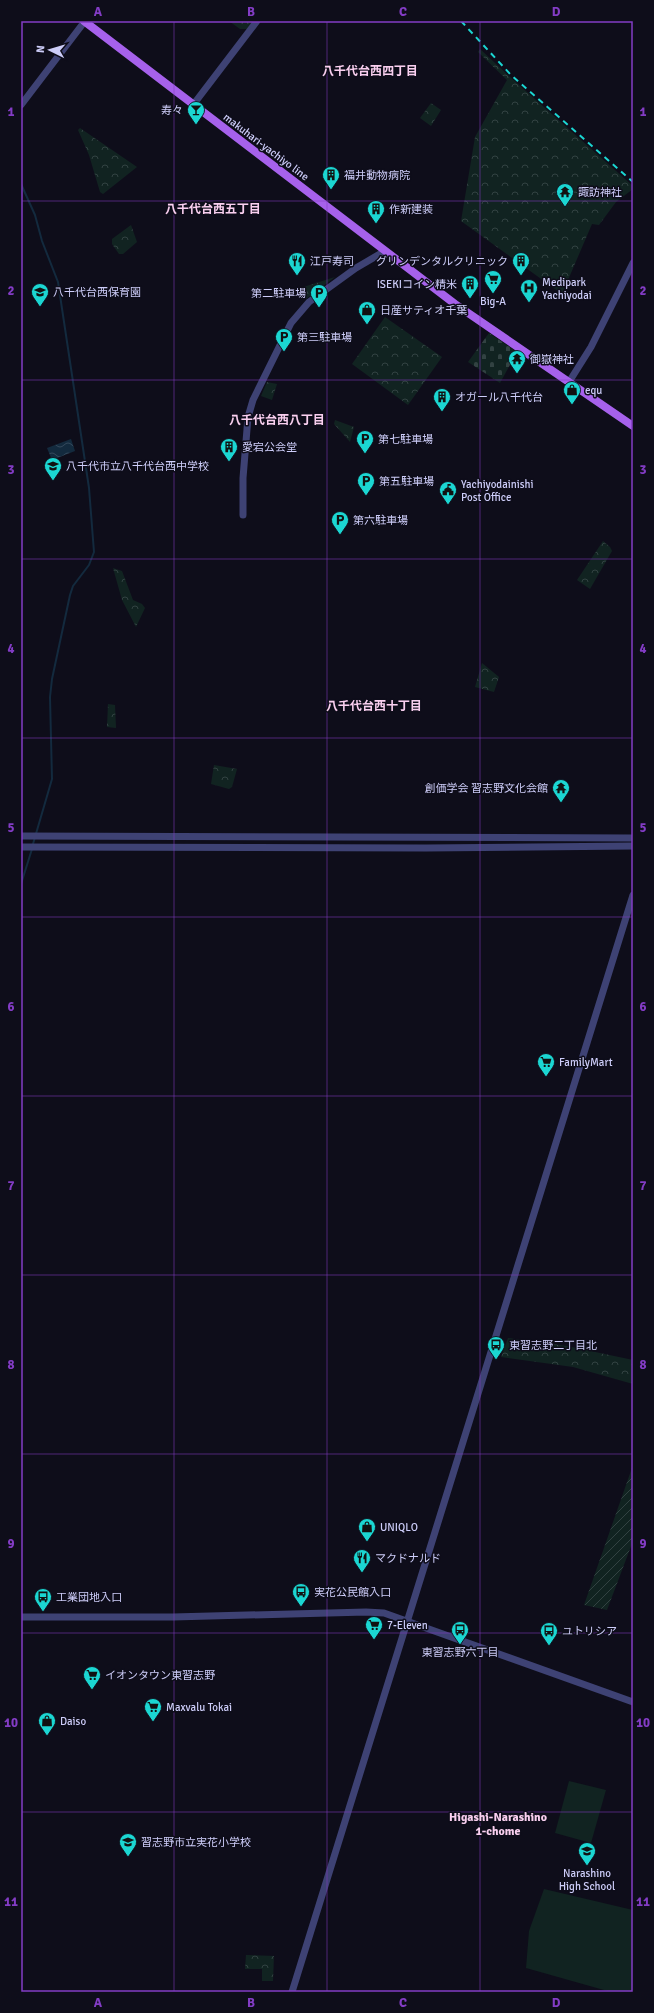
<svg xmlns="http://www.w3.org/2000/svg" width="654" height="2013" font-family="Signika,'Noto Sans JP',sans-serif">
<style>
.cemetery{fill:url(#cemetery-stones)}
.park{fill:url(#park-crowns)}
.garden{fill:url(#garden-furrows)}
.pitch{fill:#112321}
.water{fill:url(#water-waves)}
.lines{fill:none;stroke-linecap:round;stroke-linejoin:round}
.stream{stroke:#132a3e;stroke-width:2}
.minor{stroke:#3e4274;stroke-width:7}
.major{stroke:#a661eb;stroke-width:8}
.rail{stroke:#1bd6d2;stroke-width:2;stroke-dasharray:6 5;stroke-linecap:butt}
.grid{fill:none;stroke:#833cc5;stroke-width:1;stroke-opacity:0.55}
.labels{text-anchor:middle;dominant-baseline:central;stroke-width:3;stroke-linejoin:round;paint-order:stroke}
.poi-label{font-size:11px;fill:#cdcdf9;stroke:#0e0d1a;text-anchor:start}
.street-label{font-size:11px;fill:#cdcdf9;stroke:#0e0d1a}
.neighbourhood-label{font-size:12px;font-weight:bold;fill:#f9cfef;stroke:#0e0d1a}
.neatline{fill:none;stroke:#833cc5;stroke-width:1.5}
.grid-label{font-size:13px;text-anchor:middle;font-weight:bold;fill:#833cc5}
</style>
<defs>
<pattern id="cemetery-stones" width="16" height="16" patternUnits="userSpaceOnUse"><rect width="16" height="16" fill="#112321"/><path d="M2 7V4a2 2 0 0 1 4 0v3zM10 15v-3a2 2 0 0 1 4 0v3z" fill="#324242"/></pattern>
<pattern id="park-crowns" width="20" height="18" patternUnits="userSpaceOnUse"><rect width="20" height="18" fill="#112321"/><path d="M2 6a3 3 0 1 1 6 0M12 15a3 3 0 1 1 6 0" fill="none" stroke="#324242"/></pattern>
<pattern id="garden-furrows" width="10" height="10" patternUnits="userSpaceOnUse"><rect width="10" height="10" fill="#112321"/><path d="M-1 1l2-2M0 10L10 0M9 11l2-2" fill="none" stroke="#324242"/></pattern>
<pattern id="water-waves" width="16" height="10" patternUnits="userSpaceOnUse"><rect width="16" height="10" fill="#132a3e"/><path d="M0 5q4-4 8 0t8 0" fill="none" stroke="#34485b"/></pattern>
</defs>
<rect width="100%" height="100%" fill="#0e0d1a"/>
<polygon class="cemetery" points="489,333 517,352 500,383 468,362"/>
<g class="park">
<polygon points="229,21 253,21 247,29 240,29"/>
<polygon points="480,49 509,76 633,186 633,189 616,202 599,225 592,224 562,294 461,221 475,137 507,80 478,52"/>
<polygon points="431,103 441,110 431,126 420,118"/>
<polygon points="80,128 137,167 103,194 100,192 89,155 78,130"/>
<polygon points="131,225 137,242 123,254 119,254 112,244 112,239"/>
<polygon points="335,277 306,299 297,289"/>
<polygon points="385,317 442,357 408,405 352,364"/>
<polygon points="267,382 277,384 272,400 261,396"/>
<polygon points="335,420 354,427 350,442 334,424"/>
<polygon points="603,541 610,547 612,551 590,589 577,580"/>
<polygon points="113,568 122,571 133,600 142,604 145,608 136,627 122,600"/>
<polygon points="482,663 499,677 494,692 475,687"/>
<polygon points="108,704 115,705 116,728 107,727"/>
<polygon points="214,765 237,769 232,787 229,789 211,784"/>
<polygon points="508,1338 567,1346 633,1360 633,1384 573,1367 501,1357"/>
<polygon points="246,1955 274,1956 273,1981 262,1981 262,1969 245,1969"/>
</g>
<polygon class="garden" points="633,1465 633,1541 607,1610 584,1605"/>
<g class="pitch">
<polygon points="569,1781 606,1790 591,1843 555,1833"/>
<polygon points="544,1889 633,1910 633,1992 611,1992 526,1968 529,1931"/>
</g>
<polygon class="water" points="71,439 75,451 52,460 47,448"/>
<g class="lines">
<g class="stream">
<polyline points="21,184 35,215 42,241 58,282 89,488 94,552 89,565 73,586 70,595 52,679 50,697 52,779 33,844"/>
<polyline points="21,884 32,849"/>
</g>
<g class="minor">
<polyline points="21,105 85,21"/>
<polyline points="193,105 257,21"/>
<polyline points="569,382 591,347 633,263"/>
<polyline points="243,515 243,478 248,417 253,400 291,323 309,302 356,268 385,251"/>
<polyline points="21,836 633,838"/>
<polyline points="21,847 426,848 633,846"/>
<polyline points="21,1617 173,1617 366,1612 384,1613 633,1702"/>
<polyline points="292,1992 633,895"/>
</g>
<polyline class="major" points="84,21 455,304 633,426"/>
<polyline class="rail" points="461,21 511,75 633,182"/>
</g>
<path class="grid" d="M 174,21 L 174,1992M 327,21 L 327,1992M 480,21 L 480,1992M 21,201 L 633,201M 21,380 L 633,380M 21,559 L 633,559M 21,738 L 633,738M 21,917 L 633,917M 21,1096 L 633,1096M 21,1275 L 633,1275M 21,1454 L 633,1454M 21,1633 L 633,1633M 21,1812 L 633,1812"/>
<defs>
<symbol id="bar-pin" viewBox="-11 -11 22 30"><path d="M0 17L-7.5 6A9.5 9.5 0 1 1 7.5 6Z" fill="#1bd6d2" stroke="#0e0d1a"/><path d="M-6-5H6L.8 .8V4.5H3.5V6h-7V4.5H-.8V.8Z" fill="#111"/></symbol>
<symbol id="building-pin" viewBox="-11 -11 22 30"><path d="M0 17L-7.5 6A9.5 9.5 0 1 1 7.5 6Z" fill="#1bd6d2" stroke="#0e0d1a"/><path d="M-4-6H4V6H1V3H-1V6H-4ZM-2.5-4.3h1.7v1.8h-1.7ZM.8-4.3h1.7v1.8H.8ZM-2.5-1h1.7V.8h-1.7ZM.8-1h1.7V.8H.8Z" fill="#111"/></symbol>
<symbol id="temple-pin" viewBox="-11 -11 22 30"><path d="M0 17L-7.5 6A9.5 9.5 0 1 1 7.5 6Z" fill="#1bd6d2" stroke="#0e0d1a"/><path d="M0-6L5-2H3V0L6.5 2.5H4V6H1.5V3h-3V6H-4V2.5H-6.5L-3 0V-2H-5Z" fill="#111"/></symbol>
<symbol id="restaurant-pin" viewBox="-11 -11 22 30"><path d="M0 17L-7.5 6A9.5 9.5 0 1 1 7.5 6Z" fill="#1bd6d2" stroke="#0e0d1a"/><path d="M-5-6h1v4h1v-4h1v4h1v-4h1v5L-1.5 .5V6h-2V.5L-5-1ZM5-6V6H3V1.5H1.5Q1.5-4 5-6Z" fill="#111"/></symbol>
<symbol id="supermarket-pin" viewBox="-11 -11 22 30"><path d="M0 17L-7.5 6A9.5 9.5 0 1 1 7.5 6Z" fill="#1bd6d2" stroke="#0e0d1a"/><path d="M-6-5.5h2.5l.6 2H6L4.5 2H-2.5L-4.4-4H-6ZM-1.5 3.2a1.3 1.3 0 1 0 .1 0ZM3 3.2a1.3 1.3 0 1 0 .1 0Z" fill="#111"/></symbol>
<symbol id="hospital-pin" viewBox="-11 -11 22 30"><path d="M0 17L-7.5 6A9.5 9.5 0 1 1 7.5 6Z" fill="#1bd6d2" stroke="#0e0d1a"/><path d="M-5-5h3v3.5h4V-5h3V5h-3V1.5h-4V5h-3Z" fill="#111"/></symbol>
<symbol id="school-pin" viewBox="-11 -11 22 30"><path d="M0 17L-7.5 6A9.5 9.5 0 1 1 7.5 6Z" fill="#1bd6d2" stroke="#0e0d1a"/><path d="M0-5L7-2L0 1L-7-2ZM-4 1L0 2.5L4 1V4Q0 6-4 4Z" fill="#111"/></symbol>
<symbol id="parking-pin" viewBox="-11 -11 22 30"><path d="M0 17L-7.5 6A9.5 9.5 0 1 1 7.5 6Z" fill="#1bd6d2" stroke="#0e0d1a"/><path d="M-3.5-5.5H1a3.5 3.5 0 0 1 0 7H-1V5.5H-3.5ZM-1-3.4V-.6H.8a1.4 1.4 0 0 0 0-2.8Z" fill="#111"/></symbol>
<symbol id="shop-pin" viewBox="-11 -11 22 30"><path d="M0 17L-7.5 6A9.5 9.5 0 1 1 7.5 6Z" fill="#1bd6d2" stroke="#0e0d1a"/><path d="M-5-2.5h2.3a2.7 3.5 0 0 1 5.4 0H5L5.5 6h-11ZM-1.5-2.5h3a1.5 2.3 0 0 0-3 0Z" fill="#111"/></symbol>
<symbol id="civic-pin" viewBox="-11 -11 22 30"><path d="M0 17L-7.5 6A9.5 9.5 0 1 1 7.5 6Z" fill="#1bd6d2" stroke="#0e0d1a"/><path d="M-.6-6.5H3V-4.5H.6V-3L4-1V1h2V6H-6V1h2V-1L-.6-3ZM-1.2 2.5V6h2.4V2.5Z" fill="#111"/></symbol>
<symbol id="bus-pin" viewBox="-11 -11 22 30"><path d="M0 17L-7.5 6A9.5 9.5 0 1 1 7.5 6Z" fill="#1bd6d2" stroke="#0e0d1a"/><path d="M-5-6H5V4H4V6H2V4H-2V6H-4V4H-5ZM-3.5-4V0h7V-4ZM-3.5 1.2v1.5H-2V1.2ZM2 1.2v1.5H3.5V1.2Z" fill="#111"/></symbol>
</defs>
<g fill-rule="evenodd">
<use href="#bar-pin" x="186" y="100" width="20" height="27"/>
<use href="#building-pin" x="321" y="165" width="20" height="27"/>
<use href="#temple-pin" x="555" y="182" width="20" height="27"/>
<use href="#building-pin" x="366" y="199" width="20" height="27"/>
<use href="#restaurant-pin" x="287" y="251" width="20" height="27"/>
<use href="#building-pin" x="511" y="251" width="20" height="27"/>
<use href="#supermarket-pin" x="483" y="269" width="20" height="27"/>
<use href="#building-pin" x="460" y="274" width="20" height="27"/>
<use href="#hospital-pin" x="519" y="278" width="20" height="27"/>
<use href="#school-pin" x="30" y="282" width="20" height="27"/>
<use href="#parking-pin" x="309" y="283" width="20" height="27"/>
<use href="#shop-pin" x="357" y="300" width="20" height="27"/>
<use href="#parking-pin" x="274" y="327" width="20" height="27"/>
<use href="#temple-pin" x="507" y="349" width="20" height="27"/>
<use href="#shop-pin" x="562" y="380" width="20" height="27"/>
<use href="#building-pin" x="432" y="387" width="20" height="27"/>
<use href="#parking-pin" x="355" y="429" width="20" height="27"/>
<use href="#building-pin" x="219" y="437" width="20" height="27"/>
<use href="#school-pin" x="43" y="456" width="20" height="27"/>
<use href="#parking-pin" x="356" y="471" width="20" height="27"/>
<use href="#civic-pin" x="438" y="480" width="20" height="27"/>
<use href="#parking-pin" x="330" y="510" width="20" height="27"/>
<use href="#temple-pin" x="551" y="778" width="20" height="27"/>
<use href="#supermarket-pin" x="536" y="1052" width="20" height="27"/>
<use href="#bus-pin" x="486" y="1335" width="20" height="27"/>
<use href="#shop-pin" x="357" y="1517" width="20" height="27"/>
<use href="#restaurant-pin" x="352" y="1548" width="20" height="27"/>
<use href="#bus-pin" x="291" y="1582" width="20" height="27"/>
<use href="#bus-pin" x="33" y="1587" width="20" height="27"/>
<use href="#supermarket-pin" x="364" y="1615" width="20" height="27"/>
<use href="#bus-pin" x="450" y="1620" width="20" height="27"/>
<use href="#bus-pin" x="539" y="1621" width="20" height="27"/>
<use href="#supermarket-pin" x="82" y="1665" width="20" height="27"/>
<use href="#supermarket-pin" x="143" y="1697" width="20" height="27"/>
<use href="#shop-pin" x="37" y="1711" width="20" height="27"/>
<use href="#school-pin" x="118" y="1832" width="20" height="27"/>
<use href="#school-pin" x="577" y="1841" width="20" height="27"/>
</g>
<g class="labels">
<g class="poi-label">
<text x="183" y="110" text-anchor="end">寿々</text>
<text x="344" y="175">福井動物病院</text>
<text x="578" y="192">諏訪神社</text>
<text x="389" y="209">作新建装</text>
<text x="310" y="261">江戸寿司</text>
<text x="508" y="261" text-anchor="end">グリンデンタルクリニック</text>
<text x="542" y="282">Medipark<tspan x="542" dy="13">Yachiyodai</tspan></text>
<text x="457" y="284" text-anchor="end">ISEKIコイン精米</text>
<text x="53" y="292">八千代台西保育園</text>
<text x="306" y="293" text-anchor="end">第二駐車場</text>
<text x="493" y="301" text-anchor="middle">Big-A</text>
<text x="380" y="310">日産サティオ千葉</text>
<text x="297" y="337">第三駐車場</text>
<text x="530" y="359">御嶽神社</text>
<text x="585" y="390">equ</text>
<text x="455" y="397">オガール八千代台</text>
<text x="378" y="439">第七駐車場</text>
<text x="242" y="447">愛宕公会堂</text>
<text x="66" y="466">八千代市立八千代台西中学校</text>
<text x="379" y="481">第五駐車場</text>
<text x="461" y="484">Yachiyodainishi<tspan x="461" dy="13">Post Office</tspan></text>
<text x="353" y="520">第六駐車場</text>
<text x="548" y="788" text-anchor="end">創価学会 習志野文化会館</text>
<text x="559" y="1062">FamilyMart</text>
<text x="509" y="1345">東習志野二丁目北</text>
<text x="380" y="1527">UNIQLO</text>
<text x="375" y="1558">マクドナルド</text>
<text x="314" y="1592">実花公民館入口</text>
<text x="56" y="1597">工業団地入口</text>
<text x="387" y="1625">7-Eleven</text>
<text x="562" y="1631">ユトリシア</text>
<text x="460" y="1652" text-anchor="middle">東習志野六丁目</text>
<text x="105" y="1675">イオンタウン東習志野</text>
<text x="166" y="1707">Maxvalu Tokai</text>
<text x="60" y="1721">Daiso</text>
<text x="141" y="1842">習志野市立実花小学校</text>
<text x="587" y="1873" text-anchor="middle">Narashino<tspan x="587" dy="13">High School</tspan></text>
</g>
<g class="street-label">
<text transform="translate(266 147) rotate(37)">makuhari-yachiyo line</text>
</g>
<g class="neighbourhood-label">
<text x="370" y="71">八千代台西四丁目</text>
<text x="213" y="209">八千代台西五丁目</text>
<text x="277" y="420">八千代台西八丁目</text>
<text x="374" y="706">八千代台西十丁目</text>
<text x="498" y="1817">Higashi-Narashino<tspan x="498" dy="14">1-chome</tspan></text>
</g>
</g>
<rect width="654" height="2013" fill="none" stroke="#0e0d1a" stroke-width="44"/>
<g transform="translate(50 50) rotate(275)" stroke="#0e0d1a" stroke-width="3" paint-order="stroke">
<path d="M0-3L7 15L0 10L-7 15Z" fill="#cdcdf9"/>
<text y="-6" font-size="11" font-weight="bold" text-anchor="middle" fill="#cdcdf9">N</text>
</g>
<rect x="22" y="22" width="610" height="1969" class="neatline"/>
<g class="grid-label">
<text x="98" y="16">A</text>
<text x="251" y="16">B</text>
<text x="403" y="16">C</text>
<text x="556" y="16">D</text>
<text x="11" y="116">1</text>
<text x="643" y="116">1</text>
<text x="11" y="295">2</text>
<text x="643" y="295">2</text>
<text x="11" y="474">3</text>
<text x="643" y="474">3</text>
<text x="11" y="653">4</text>
<text x="643" y="653">4</text>
<text x="11" y="832">5</text>
<text x="643" y="832">5</text>
<text x="11" y="1011">6</text>
<text x="643" y="1011">6</text>
<text x="11" y="1190">7</text>
<text x="643" y="1190">7</text>
<text x="11" y="1369">8</text>
<text x="643" y="1369">8</text>
<text x="11" y="1548">9</text>
<text x="643" y="1548">9</text>
<text x="11" y="1727">10</text>
<text x="643" y="1727">10</text>
<text x="11" y="1906">11</text>
<text x="643" y="1906">11</text>
<text x="98" y="2007">A</text>
<text x="251" y="2007">B</text>
<text x="403" y="2007">C</text>
<text x="556" y="2007">D</text>
</g>
</svg>
